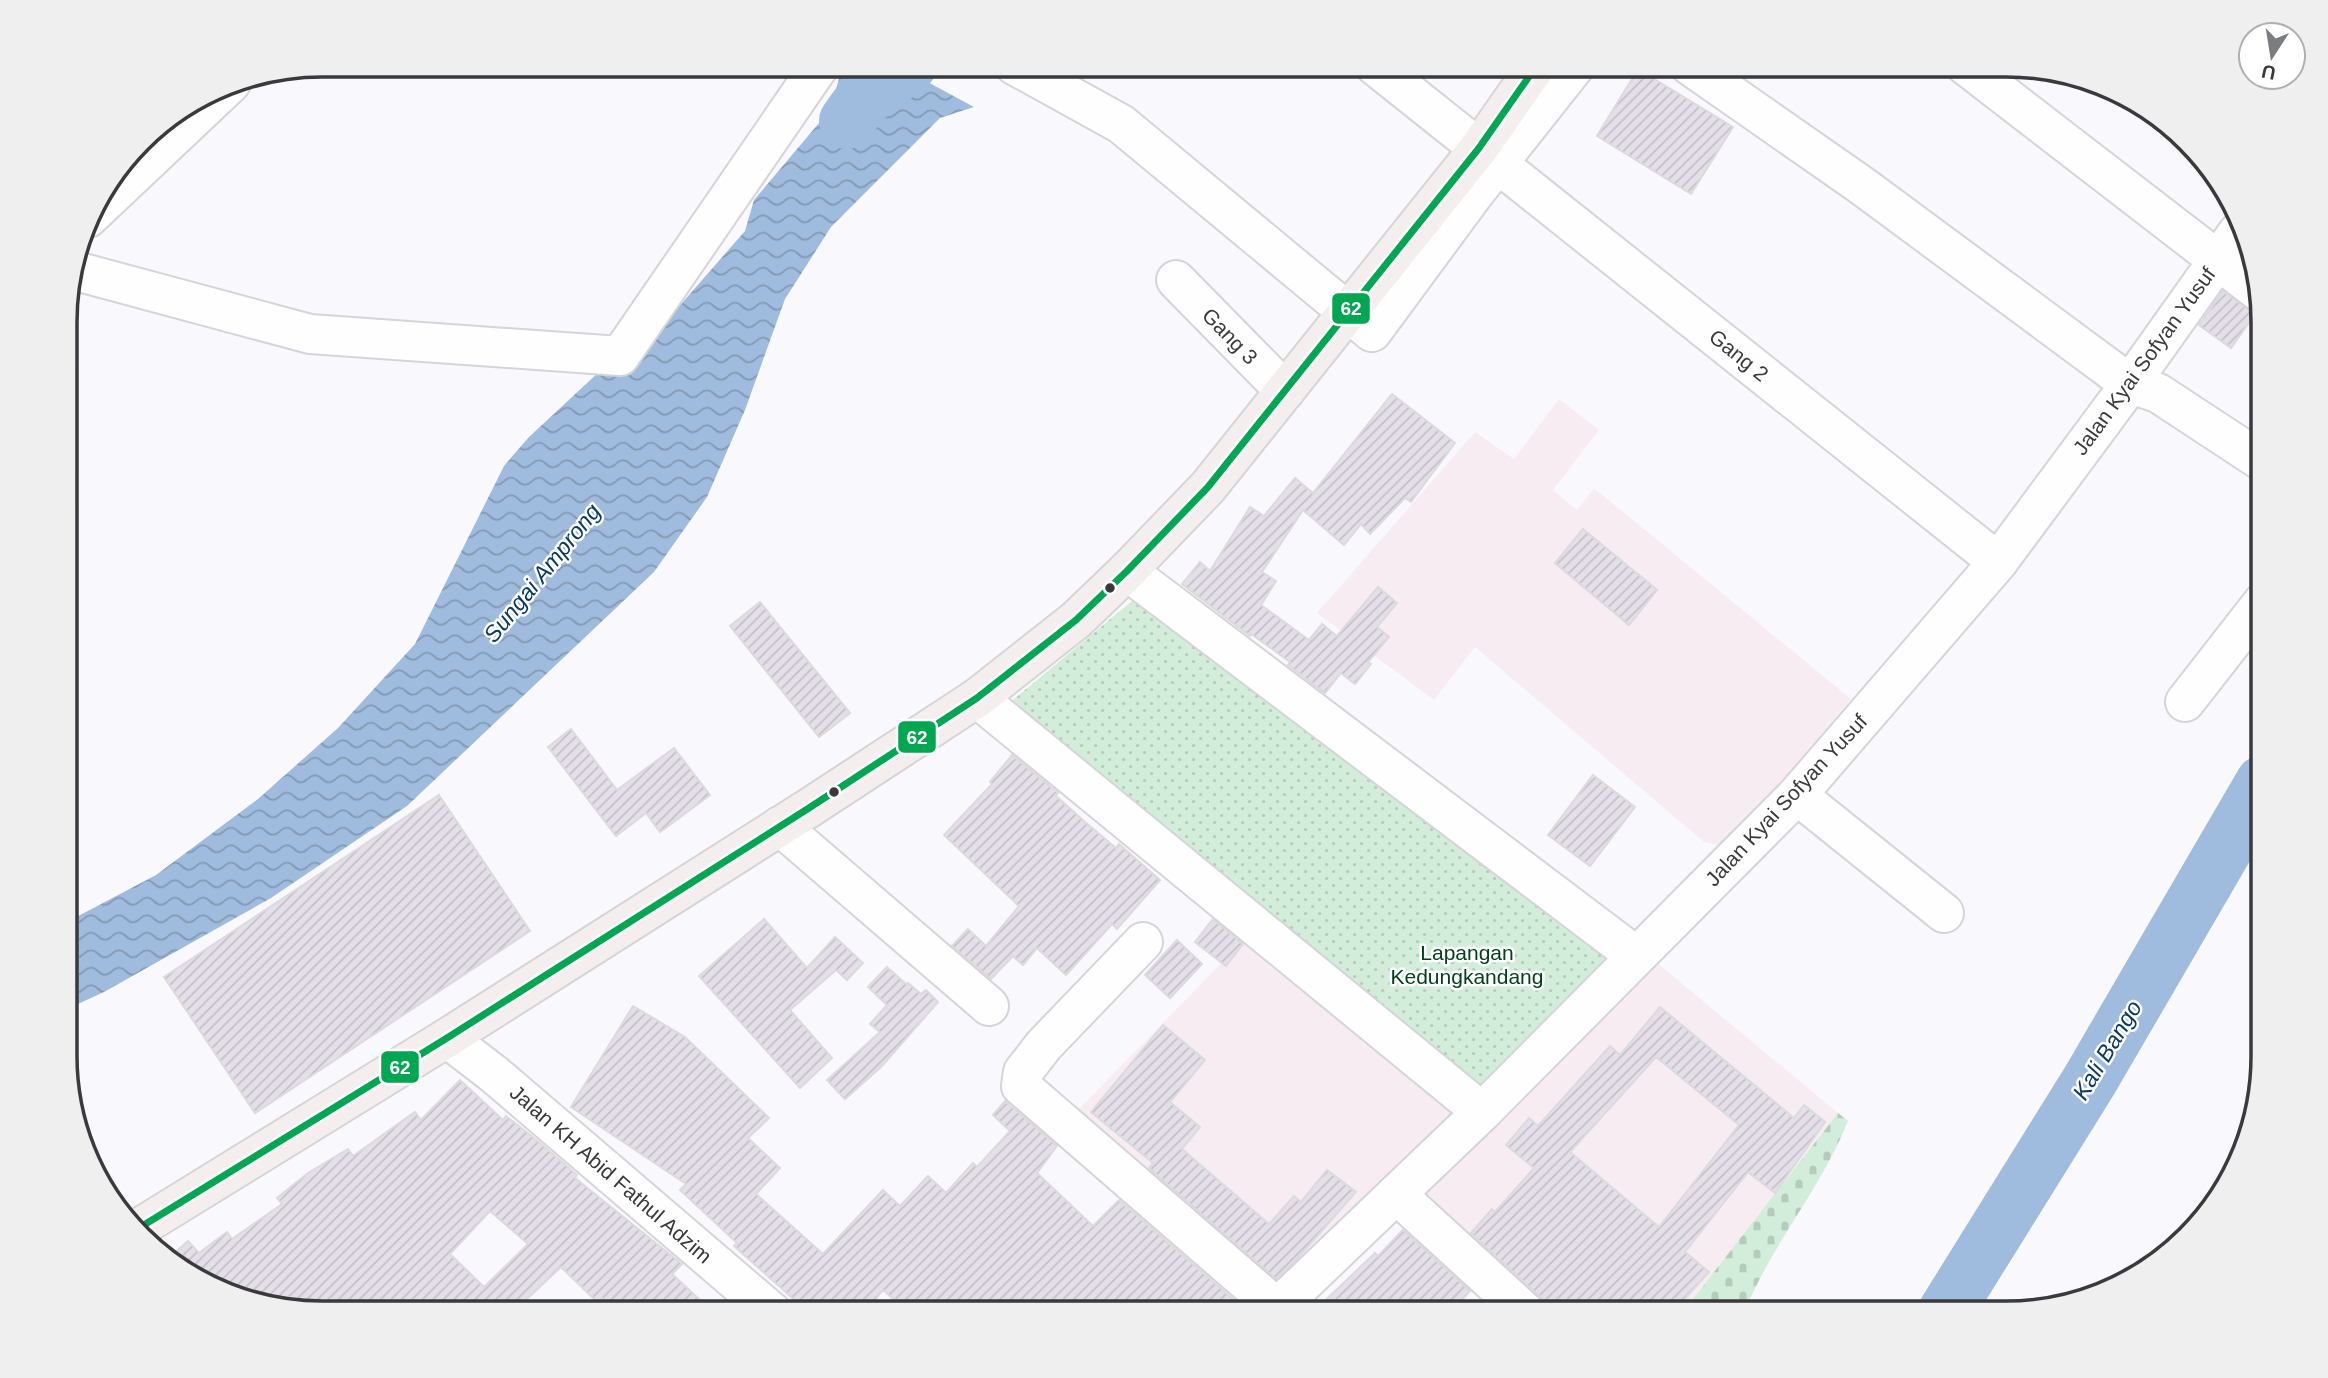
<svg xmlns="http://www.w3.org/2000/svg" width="2328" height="1378" font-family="Helvetica,sans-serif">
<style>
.education{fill:#f7ecf1}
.cemetery{fill:url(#cemetery-stones)}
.park{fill:url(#park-dots)}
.water{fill:url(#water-waves)}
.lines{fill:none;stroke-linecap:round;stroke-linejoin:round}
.river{stroke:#9fbbdd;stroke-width:56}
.building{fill:url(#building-hatch);stroke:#dbdbde;stroke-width:2;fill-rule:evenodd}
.minor-casing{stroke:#d4d5d8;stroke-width:42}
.major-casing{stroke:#d5d5d7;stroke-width:42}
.minor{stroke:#fefeff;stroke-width:38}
.major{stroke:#f5eeef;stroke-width:38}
.bus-1-casing{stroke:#fff;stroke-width:12}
.bus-1{stroke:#00a651;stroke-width:7}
.bus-dot{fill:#393a3c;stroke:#fff;stroke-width:2.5}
.labels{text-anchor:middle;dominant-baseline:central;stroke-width:5;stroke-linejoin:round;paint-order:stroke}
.street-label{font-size:21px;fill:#393a3c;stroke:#fff}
.park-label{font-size:21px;fill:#01421c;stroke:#fff}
.water-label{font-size:23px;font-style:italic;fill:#0b3963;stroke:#fff}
.rim{fill:none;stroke:#393a3c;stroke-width:3.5}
.line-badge{stroke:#fff;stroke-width:2.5}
.badge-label{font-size:19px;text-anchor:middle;font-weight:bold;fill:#fff}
</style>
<defs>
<pattern id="cemetery-stones" width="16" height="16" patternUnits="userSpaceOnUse" patternTransform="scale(1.75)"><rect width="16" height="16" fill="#d2edd9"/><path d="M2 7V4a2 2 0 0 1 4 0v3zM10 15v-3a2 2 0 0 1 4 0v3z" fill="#b5ccbb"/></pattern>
<pattern id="park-dots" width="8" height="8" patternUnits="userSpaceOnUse" patternTransform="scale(1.75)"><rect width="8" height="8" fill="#d2edd9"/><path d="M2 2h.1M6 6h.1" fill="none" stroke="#b5ccbb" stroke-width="1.8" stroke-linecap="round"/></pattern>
<pattern id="water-waves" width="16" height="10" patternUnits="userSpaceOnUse" patternTransform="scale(1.75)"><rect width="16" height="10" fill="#9fbbdd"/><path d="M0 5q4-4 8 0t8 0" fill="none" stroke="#8399b4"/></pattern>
<pattern id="building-hatch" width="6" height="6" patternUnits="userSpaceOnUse" patternTransform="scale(1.75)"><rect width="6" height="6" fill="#e4dfe8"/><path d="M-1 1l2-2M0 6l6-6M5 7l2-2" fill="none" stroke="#c4c0c8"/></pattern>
</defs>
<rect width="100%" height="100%" fill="#f9f9fd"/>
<g class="education">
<polygon points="1559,399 1599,430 1553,490 1577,510 1594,488 1851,699 1733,842 1718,845 1704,842 1475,647 1434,700 1317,613 1475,432 1514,459"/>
<polygon points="1250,934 1465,1105 1276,1292 1070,1118"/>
<polygon points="1656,962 1838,1113 1682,1313 1552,1313 1417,1197"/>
</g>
<path class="cemetery" d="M 1838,1113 L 1848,1121 C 1821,1189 1771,1245 1744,1313 L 1682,1313 Z"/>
<polygon class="park" points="1138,596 1611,959 1477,1091 1007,705"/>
<polygon class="water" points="843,65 896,65 974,107 940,118 831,227 785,299 745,410 707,497 654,572 407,806 271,898 104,992 67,1009 67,922 156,875 258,799 338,728 415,644 504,466 529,437 600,371 640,351 745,231 754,200 830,110"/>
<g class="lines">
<g class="river">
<polyline points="847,121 862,100 909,65"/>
<polyline points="1945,1313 2090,1080 2263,783"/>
</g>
</g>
<g class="building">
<polygon points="1638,69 1733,127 1691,194 1597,136"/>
<polygon points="2223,291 2255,314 2231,348 2199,325"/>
<polygon points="1392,394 1455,443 1411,502 1405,498 1370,534 1361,524 1344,545 1303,510 1262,572 1276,581 1261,605 1309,640 1322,624 1337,636 1378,587 1397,603 1377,627 1389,637 1368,662 1371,664 1355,684 1341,673 1325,693 1288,665 1290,662 1251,634 1250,636 1182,584 1200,562 1210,571 1250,507 1264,516 1295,478 1313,493"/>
<polygon points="1583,529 1657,590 1629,625 1555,563"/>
<polygon points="760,602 850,713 819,737 730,626"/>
<polygon points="571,729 617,790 674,748 710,795 660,832 646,813 616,836 548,747"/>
<polygon points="1012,755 1058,793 1055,795 1085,822 1116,848 1119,844 1160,880 1117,929 1112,924 1066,975 1037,948 1023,965 1013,956 991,979 952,946 968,929 986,946 1019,906 944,835 992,784 990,782"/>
<polygon points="1593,775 1635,807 1590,866 1548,835"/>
<polygon points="439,795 530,931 255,1113 164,977"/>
<polygon points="764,919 807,968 835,937 863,963 847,980 836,970 790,1010 832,1058 800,1088 699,976"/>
<polygon points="1213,919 1243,944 1226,966 1195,942"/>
<polygon points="1177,940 1202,964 1170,998 1145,975"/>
<polygon points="887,967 906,984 908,983 921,994 926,990 938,1002 882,1066 845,1099 827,1080 880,1032 870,1024 887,1005 868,987"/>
<polygon points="633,1006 685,1037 769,1118 748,1138 780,1168 756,1194 823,1254 883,1190 900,1206 928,1176 946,1193 973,1163 977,1167 1010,1131 993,1115 1005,1101 1057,1146 1037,1173 1093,1226 1119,1200 1241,1306 1234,1313 909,1313 883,1290 865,1313 809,1313 734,1246 737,1243 680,1190 686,1184 571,1107"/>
<path d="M 1660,1007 L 1794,1118 L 1804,1105 L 1825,1122 L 1775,1193 L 1748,1172 L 1685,1252 L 1709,1272 L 1672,1313 L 1558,1313 L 1471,1233 L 1492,1209 L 1495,1212 L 1534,1168 L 1506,1145 L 1529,1118 L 1538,1126 L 1610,1046 L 1620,1055 ZM 1656,1057 L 1739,1125 L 1659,1227 L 1570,1152 Z"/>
<polygon points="1163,1025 1205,1060 1170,1102 1200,1127 1182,1149 1269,1224 1294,1196 1301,1202 1327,1170 1356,1192 1297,1259 1276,1279 1149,1168 1153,1163 1091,1112"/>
<path d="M 460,1080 L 503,1120 L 506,1116 L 539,1142 L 577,1175 L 575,1178 L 682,1264 L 672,1274 L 714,1313 L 616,1313 L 602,1298 L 597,1302 L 561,1267 L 512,1313 L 321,1313 L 255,1304 L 204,1283 L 191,1270 L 187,1273 L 170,1257 L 188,1241 L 199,1253 L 227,1232 L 232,1239 L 282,1204 L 277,1198 L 308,1173 L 348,1149 L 353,1156 L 415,1112 L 421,1120 ZM 490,1211 L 528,1244 L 484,1287 L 450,1254 Z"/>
<polygon points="1403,1230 1470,1291 1450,1313 1312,1313 1375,1253 1378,1256"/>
</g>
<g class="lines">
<defs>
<g id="minor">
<polyline points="1014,65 1121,124 1372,332 1473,195 1576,65"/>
<polyline points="1374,65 1998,562"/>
<polyline points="1689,65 1861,185 2130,384 2158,393 2263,462"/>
<polyline points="1965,65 2258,291"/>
<polyline points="88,218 231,83"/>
<polyline points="72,270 310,334 620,356 820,65"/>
<polyline points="1176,280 1285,391"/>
<polyline points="1127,571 1636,956"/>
<polyline points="977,698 1482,1112"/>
<polyline points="2185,702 2263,602"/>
<polyline points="1797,795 1944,913"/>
<polyline points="780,826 989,1006"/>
<polyline points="1143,942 1044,1045 1023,1072 1021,1086 1277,1308"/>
<polyline points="447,1038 495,1075 773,1313"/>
<polyline points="1396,1194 1526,1313"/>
<polyline points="1272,1313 1482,1112 1797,795 1998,562 2130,384 2238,232"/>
</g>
<polyline id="major" points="139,1228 447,1038 809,808 977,698 1076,620 1127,571 1208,487 1479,148 1537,65"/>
</defs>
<use href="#minor" class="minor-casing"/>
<use href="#major" class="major-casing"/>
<use href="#minor" class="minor"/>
<use href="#major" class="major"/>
<defs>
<polyline id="bus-1" points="139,1228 447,1038 809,808 977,698 1076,620 1127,571 1208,487 1479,148 1537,65"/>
</defs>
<use href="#bus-1" class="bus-1-casing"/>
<use href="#bus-1" class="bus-1"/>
</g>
<g class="bus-dot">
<circle cx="1110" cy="588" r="6"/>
<circle cx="834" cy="792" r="6"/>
</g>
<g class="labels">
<g class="street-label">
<text transform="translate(1230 336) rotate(46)">Gang 3</text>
<text transform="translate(1739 355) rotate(39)">Gang 2</text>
<text transform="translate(2144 361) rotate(-54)">Jalan Kyai Sofyan Yusuf</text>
<text transform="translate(1786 800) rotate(-47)">Jalan Kyai Sofyan Yusuf</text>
<text transform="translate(611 1174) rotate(41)">Jalan KH Abid Fathul Adzim</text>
</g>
<g class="park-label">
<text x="1467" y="952">Lapangan<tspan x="1467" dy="24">Kedungkandang</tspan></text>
</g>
<g class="water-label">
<text transform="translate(542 573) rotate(-51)">Sungai Amprong</text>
<text transform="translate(2107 1050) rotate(-59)">Kali Bango</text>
</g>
</g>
<path d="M0 0H2328V1378H0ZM322 77H2006A245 245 0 0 1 2251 322V1056A245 245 0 0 1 2006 1301H322A245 245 0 0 1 77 1056V322A245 245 0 0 1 322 77Z" fill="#efefef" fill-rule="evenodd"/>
<path class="rim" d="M322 77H2006A245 245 0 0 1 2251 322V1056A245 245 0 0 1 2006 1301H322A245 245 0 0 1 77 1056V322A245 245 0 0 1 322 77Z"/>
<g class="line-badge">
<rect x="1331" y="292" width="40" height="33" rx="7" fill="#00a651"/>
<rect x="897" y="720" width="40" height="34" rx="7" fill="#00a651"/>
<rect x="380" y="1050" width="40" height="34" rx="7" fill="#00a651"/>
</g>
<g class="badge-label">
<text x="1351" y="315">62</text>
<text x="917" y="744">62</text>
<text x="400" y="1074">62</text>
</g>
<g transform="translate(2272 56) rotate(192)"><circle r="33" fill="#ffffff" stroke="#b0b0b1" stroke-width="2"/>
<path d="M0-5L12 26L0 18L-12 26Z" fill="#7c7d80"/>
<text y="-10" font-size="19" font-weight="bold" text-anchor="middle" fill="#393a3c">U</text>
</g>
</svg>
